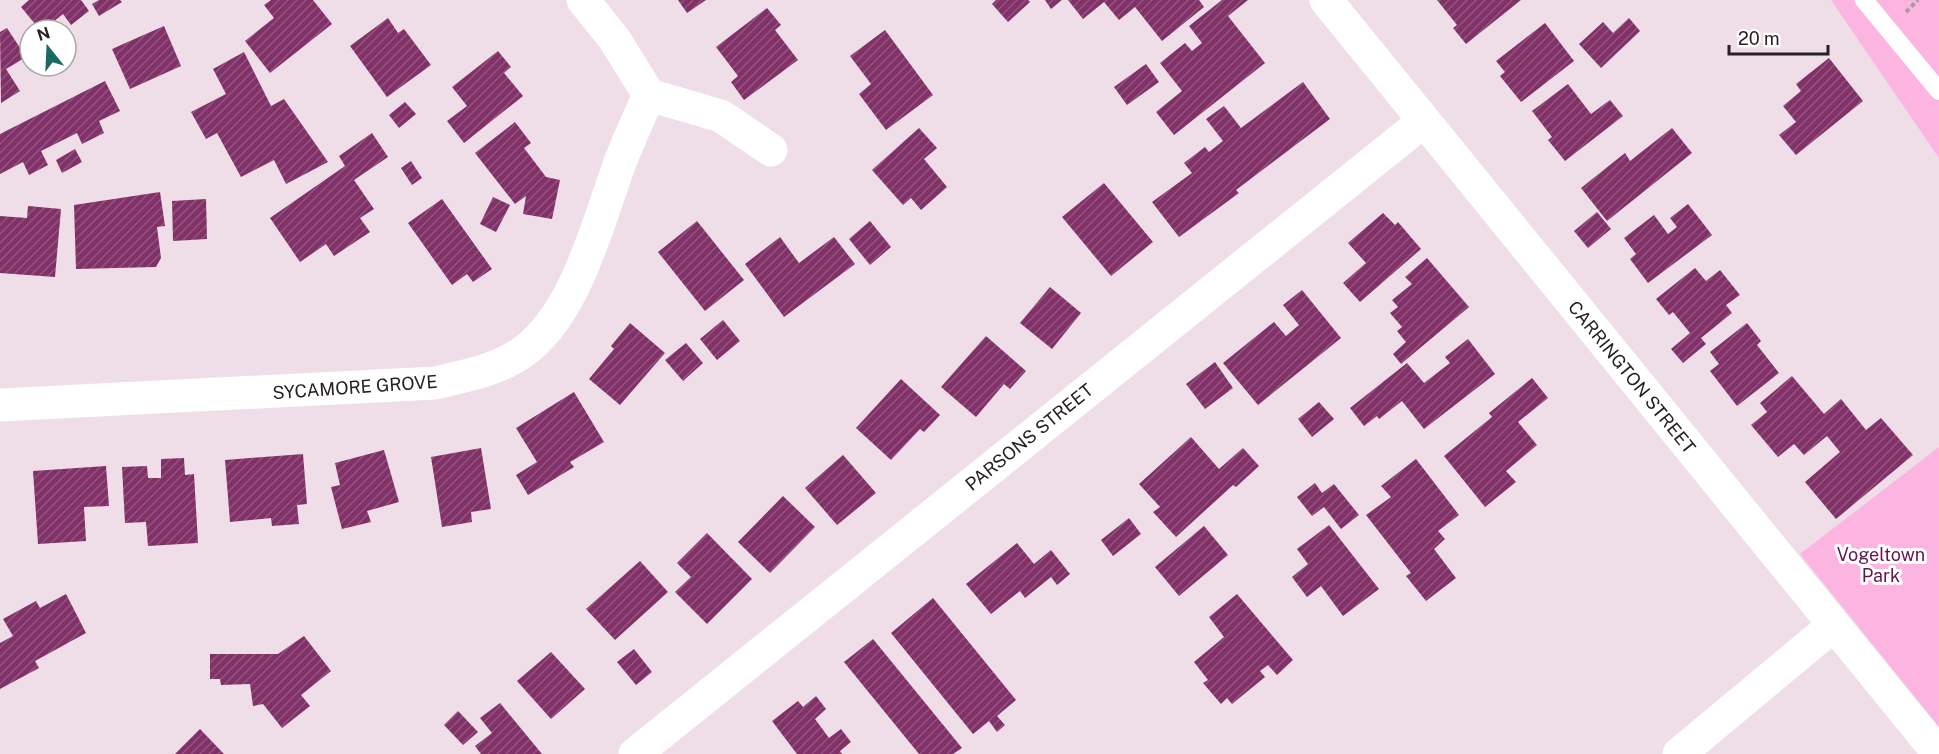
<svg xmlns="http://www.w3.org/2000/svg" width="1939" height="754" font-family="'Public Sans',sans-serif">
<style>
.green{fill:#fbb5e0}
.building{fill:url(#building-hatch)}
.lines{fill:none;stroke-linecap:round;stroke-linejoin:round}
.path{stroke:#aa9ca3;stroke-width:4;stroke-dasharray:4.5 3;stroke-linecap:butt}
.service{stroke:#fff;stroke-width:18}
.minor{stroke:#fff;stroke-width:33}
.secondary{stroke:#fff;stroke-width:33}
.labels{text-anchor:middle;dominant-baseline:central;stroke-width:6;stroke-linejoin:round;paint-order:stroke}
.street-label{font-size:18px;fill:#272024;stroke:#fff}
.park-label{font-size:18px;fill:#64164e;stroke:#fff}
</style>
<defs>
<pattern id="building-hatch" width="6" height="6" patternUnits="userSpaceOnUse" patternTransform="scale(1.5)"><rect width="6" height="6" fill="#813168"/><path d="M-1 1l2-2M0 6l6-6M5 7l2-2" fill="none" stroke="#90547d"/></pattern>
</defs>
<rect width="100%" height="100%" fill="#efdde7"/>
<g class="green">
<polygon points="1831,0 1939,0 1939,158"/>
<polygon points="1939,447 1939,727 1800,554"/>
</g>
<g class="building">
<polygon points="29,0 81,0 89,11 71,25 63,14 43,30 40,30 21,7"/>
<polygon points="99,0 120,0 122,2 99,16 92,4"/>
<polygon points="271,0 313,0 332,24 270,73 245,41 274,18 264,5"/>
<polygon points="678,0 706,0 687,13"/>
<polygon points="996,0 1028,0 1030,2 1008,22 992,4"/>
<polygon points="1045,0 1062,0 1051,9"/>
<polygon points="1068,0 1199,0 1204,7 1162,41 1135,7 1119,20 1104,2 1083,19"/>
<polygon points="1222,0 1248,0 1228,16 1265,63 1174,135 1156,112 1182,91 1160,63 1185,43 1192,51 1202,43 1189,26"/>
<polygon points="1437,0 1521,0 1466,44 1453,28 1457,25"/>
<polygon points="767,8 781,25 775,30 798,60 744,100 731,82 738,76 716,47"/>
<polygon points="388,18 398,33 404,29 431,65 387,97 350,46"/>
<polygon points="1629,18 1640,31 1601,68 1579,44 1603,22 1613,33"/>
<polygon points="1545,23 1574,61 1521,102 1500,76 1505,72 1496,61"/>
<polygon points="164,26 181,66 130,89 112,49"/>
<polygon points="7,28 26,57 6,69 20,91 1,103 0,32"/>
<polygon points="885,30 933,95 886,130 859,94 871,84 850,56"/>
<polygon points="498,51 511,67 504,73 523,96 464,143 447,121 467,106 452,87"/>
<polygon points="244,52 271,106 284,99 328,162 286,184 274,160 241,177 217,133 206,139 191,112 226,94 213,69"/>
<polygon points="1829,58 1863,101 1796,155 1779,135 1796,122 1783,106 1801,91 1796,84"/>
<polygon points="1146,64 1159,82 1127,105 1114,87"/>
<polygon points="105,81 120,111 99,121 104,133 82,144 77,133 41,151 48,165 29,175 23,162 0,174 0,134"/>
<polygon points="1303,82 1330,119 1236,190 1239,193 1179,237 1152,202 1192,173 1184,163 1205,147 1209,152 1223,141 1206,119 1224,106 1241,128"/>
<polygon points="1568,84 1591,114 1610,100 1623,116 1565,161 1548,140 1552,137 1532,111"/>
<polygon points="405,102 416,114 399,128 389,115"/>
<polygon points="515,122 531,143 524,148 546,177 560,180 552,219 523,214 526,196 515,204 475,153"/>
<polygon points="919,128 937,148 924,159 947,187 921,210 911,198 903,205 872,170"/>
<polygon points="1672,128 1692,153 1607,221 1581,188 1625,153 1630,161"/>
<polygon points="372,133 388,157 354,180 374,209 360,218 370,232 334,256 326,244 300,262 270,218 345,166 339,156"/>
<polygon points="75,149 82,162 62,173 56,160"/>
<polygon points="411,161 422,178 412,185 401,168"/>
<polygon points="1104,183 1153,242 1111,276 1062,217"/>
<polygon points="160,192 165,226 157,227 161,258 156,267 76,269 74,205"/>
<polygon points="493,197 510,205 496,232 480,224"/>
<polygon points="206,199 207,239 173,241 172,201"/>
<polygon points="442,199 492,269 473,282 467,274 452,285 408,223"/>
<polygon points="1688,204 1712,235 1648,283 1630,259 1636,254 1624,238 1654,215 1668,234 1677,227 1670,218"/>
<polygon points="28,206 61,209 55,277 0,273 0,216 27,218"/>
<polygon points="1597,212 1611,229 1588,248 1574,231"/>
<polygon points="1383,213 1395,225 1398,222 1421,249 1360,302 1343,283 1366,263 1348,243"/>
<polygon points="697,221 744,280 705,311 658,252"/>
<polygon points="870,221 891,247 870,265 849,239"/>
<polygon points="780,237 799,263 834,237 855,264 784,317 745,264"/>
<polygon points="1427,258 1469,307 1401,364 1393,354 1406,342 1397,331 1402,327 1390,313 1398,307 1392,300 1412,284 1405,277"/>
<polygon points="1695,268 1706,281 1720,270 1740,295 1726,305 1732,313 1701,338 1706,344 1683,363 1671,349 1690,333 1673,312 1669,315 1656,299"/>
<polygon points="1050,287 1081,313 1052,349 1020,323"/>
<polygon points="1302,290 1341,338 1258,405 1223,363 1274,322 1286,336 1299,325 1283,305"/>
<polygon points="723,320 740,341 717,360 700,339"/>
<polygon points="630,323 665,353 620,405 589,379 614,349 611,346"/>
<polygon points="1747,323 1761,341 1757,345 1779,373 1737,406 1710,371 1719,364 1710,352"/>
<polygon points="986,336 1026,371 1010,389 1004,384 976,417 941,387"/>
<polygon points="1468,339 1495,374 1424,429 1402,401 1379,419 1377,416 1364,426 1350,408 1407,363 1424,383 1450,363 1445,357"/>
<polygon points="686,343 703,363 683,381 665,360"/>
<polygon points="1215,362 1233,388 1205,409 1186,384"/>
<polygon points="1792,376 1824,414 1841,399 1866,430 1881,418 1913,455 1836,519 1805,482 1840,452 1827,436 1804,455 1794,444 1778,457 1751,425 1767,412 1760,403"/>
<polygon points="1532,378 1548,398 1518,422 1537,445 1506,471 1516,482 1485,507 1444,456 1492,417 1489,413"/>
<polygon points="901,379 940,415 924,432 920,429 891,460 856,428"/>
<polygon points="574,392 604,442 570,462 574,467 528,495 516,475 537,462 516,428"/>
<polygon points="1319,402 1334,419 1312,437 1298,419"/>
<polygon points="1191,437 1219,469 1243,448 1259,466 1236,487 1233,485 1176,537 1153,512 1160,507 1139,484"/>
<polygon points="481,448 491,509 471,512 472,522 442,527 431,457"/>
<polygon points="384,450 399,502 367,511 371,522 342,529 331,487 340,485 335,463"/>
<polygon points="303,454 307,504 297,505 299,524 272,526 271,518 230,522 225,460"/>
<polygon points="843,455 876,493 837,525 805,488"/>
<polygon points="184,458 185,475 194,474 198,543 148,546 146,522 125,523 122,467 147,466 148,478 161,478 161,459"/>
<polygon points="1416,459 1459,515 1438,531 1445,539 1434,549 1456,578 1426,601 1406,576 1411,573 1366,515 1391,497 1381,486"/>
<polygon points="106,466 109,506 84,507 86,541 38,544 33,471"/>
<polygon points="1315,483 1322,493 1334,484 1359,515 1341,529 1324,507 1312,516 1297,497"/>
<polygon points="783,496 815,527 770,573 738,542"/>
<polygon points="1129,518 1141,534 1113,556 1101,540"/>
<polygon points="1329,525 1379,589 1343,616 1321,586 1307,597 1292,577 1308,564 1297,549"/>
<polygon points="1204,526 1228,555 1179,596 1155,567"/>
<polygon points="707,533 752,579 707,624 675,592 691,577 677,563"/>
<polygon points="1017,543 1034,564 1051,550 1070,574 1057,585 1051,577 1025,598 1020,591 991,614 966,584"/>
<polygon points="640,561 668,592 615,640 586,609"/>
<polygon points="66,594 86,633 35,661 39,668 0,689 0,643 13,636 3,619 36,601 40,608"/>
<polygon points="1237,594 1293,660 1277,675 1268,665 1260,671 1265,677 1232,704 1227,698 1221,704 1203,683 1208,680 1194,662 1224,637 1209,617"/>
<polygon points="933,598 1016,700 997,716 1005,725 997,732 989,721 973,734 891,633"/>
<polygon points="304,636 331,671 301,695 310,706 282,728 263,704 253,706 250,684 221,685 220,679 210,679 210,654 278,654"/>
<polygon points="873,639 962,748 953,754 919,754 844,662"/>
<polygon points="634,649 652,672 636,685 617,662"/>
<polygon points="551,652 585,689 551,719 517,681"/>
<polygon points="816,696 826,709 815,719 829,738 841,729 851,742 840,751 842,754 797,754 772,721 798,701 803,707"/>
<polygon points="500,703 542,754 481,754 475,746 492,733 480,718"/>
<polygon points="458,711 478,732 463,745 444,725"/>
<polygon points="200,729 224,754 175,754"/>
</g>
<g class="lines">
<polyline class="path" points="1906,12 1918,0"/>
<polyline class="service" points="1864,0 1939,91"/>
<g class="minor">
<polyline points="583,0 615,40 649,95 721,116 771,150"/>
<path d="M 0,405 L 435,383 C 465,376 494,371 520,354 C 574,318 596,229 617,171 C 626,145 638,120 649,95"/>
<polyline points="635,754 1424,121"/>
<polyline points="1679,754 1834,625"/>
</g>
<polyline class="secondary" points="1326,0 1939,754"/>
</g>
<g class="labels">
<g class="street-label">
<text transform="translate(1632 377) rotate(51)">CARRINGTON STREET</text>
<text transform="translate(355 387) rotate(-4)">SYCAMORE GROVE</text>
<text transform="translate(1029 437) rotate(-39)">PARSONS STREET</text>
</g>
<g class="park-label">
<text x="1881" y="554">Vogeltown<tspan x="1881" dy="21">Park</tspan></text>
</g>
</g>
<g transform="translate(48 48) rotate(342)"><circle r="28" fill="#ffffff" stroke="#a9a6a7" stroke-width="1.5"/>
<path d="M0-4.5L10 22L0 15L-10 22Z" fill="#1b6865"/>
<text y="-9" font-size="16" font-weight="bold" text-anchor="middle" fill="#272024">N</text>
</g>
<path d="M1729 45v9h99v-9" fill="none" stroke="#272024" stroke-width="3"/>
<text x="1738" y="45" font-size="18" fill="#272024" stroke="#ffffff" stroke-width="4.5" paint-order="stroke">20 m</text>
</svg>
